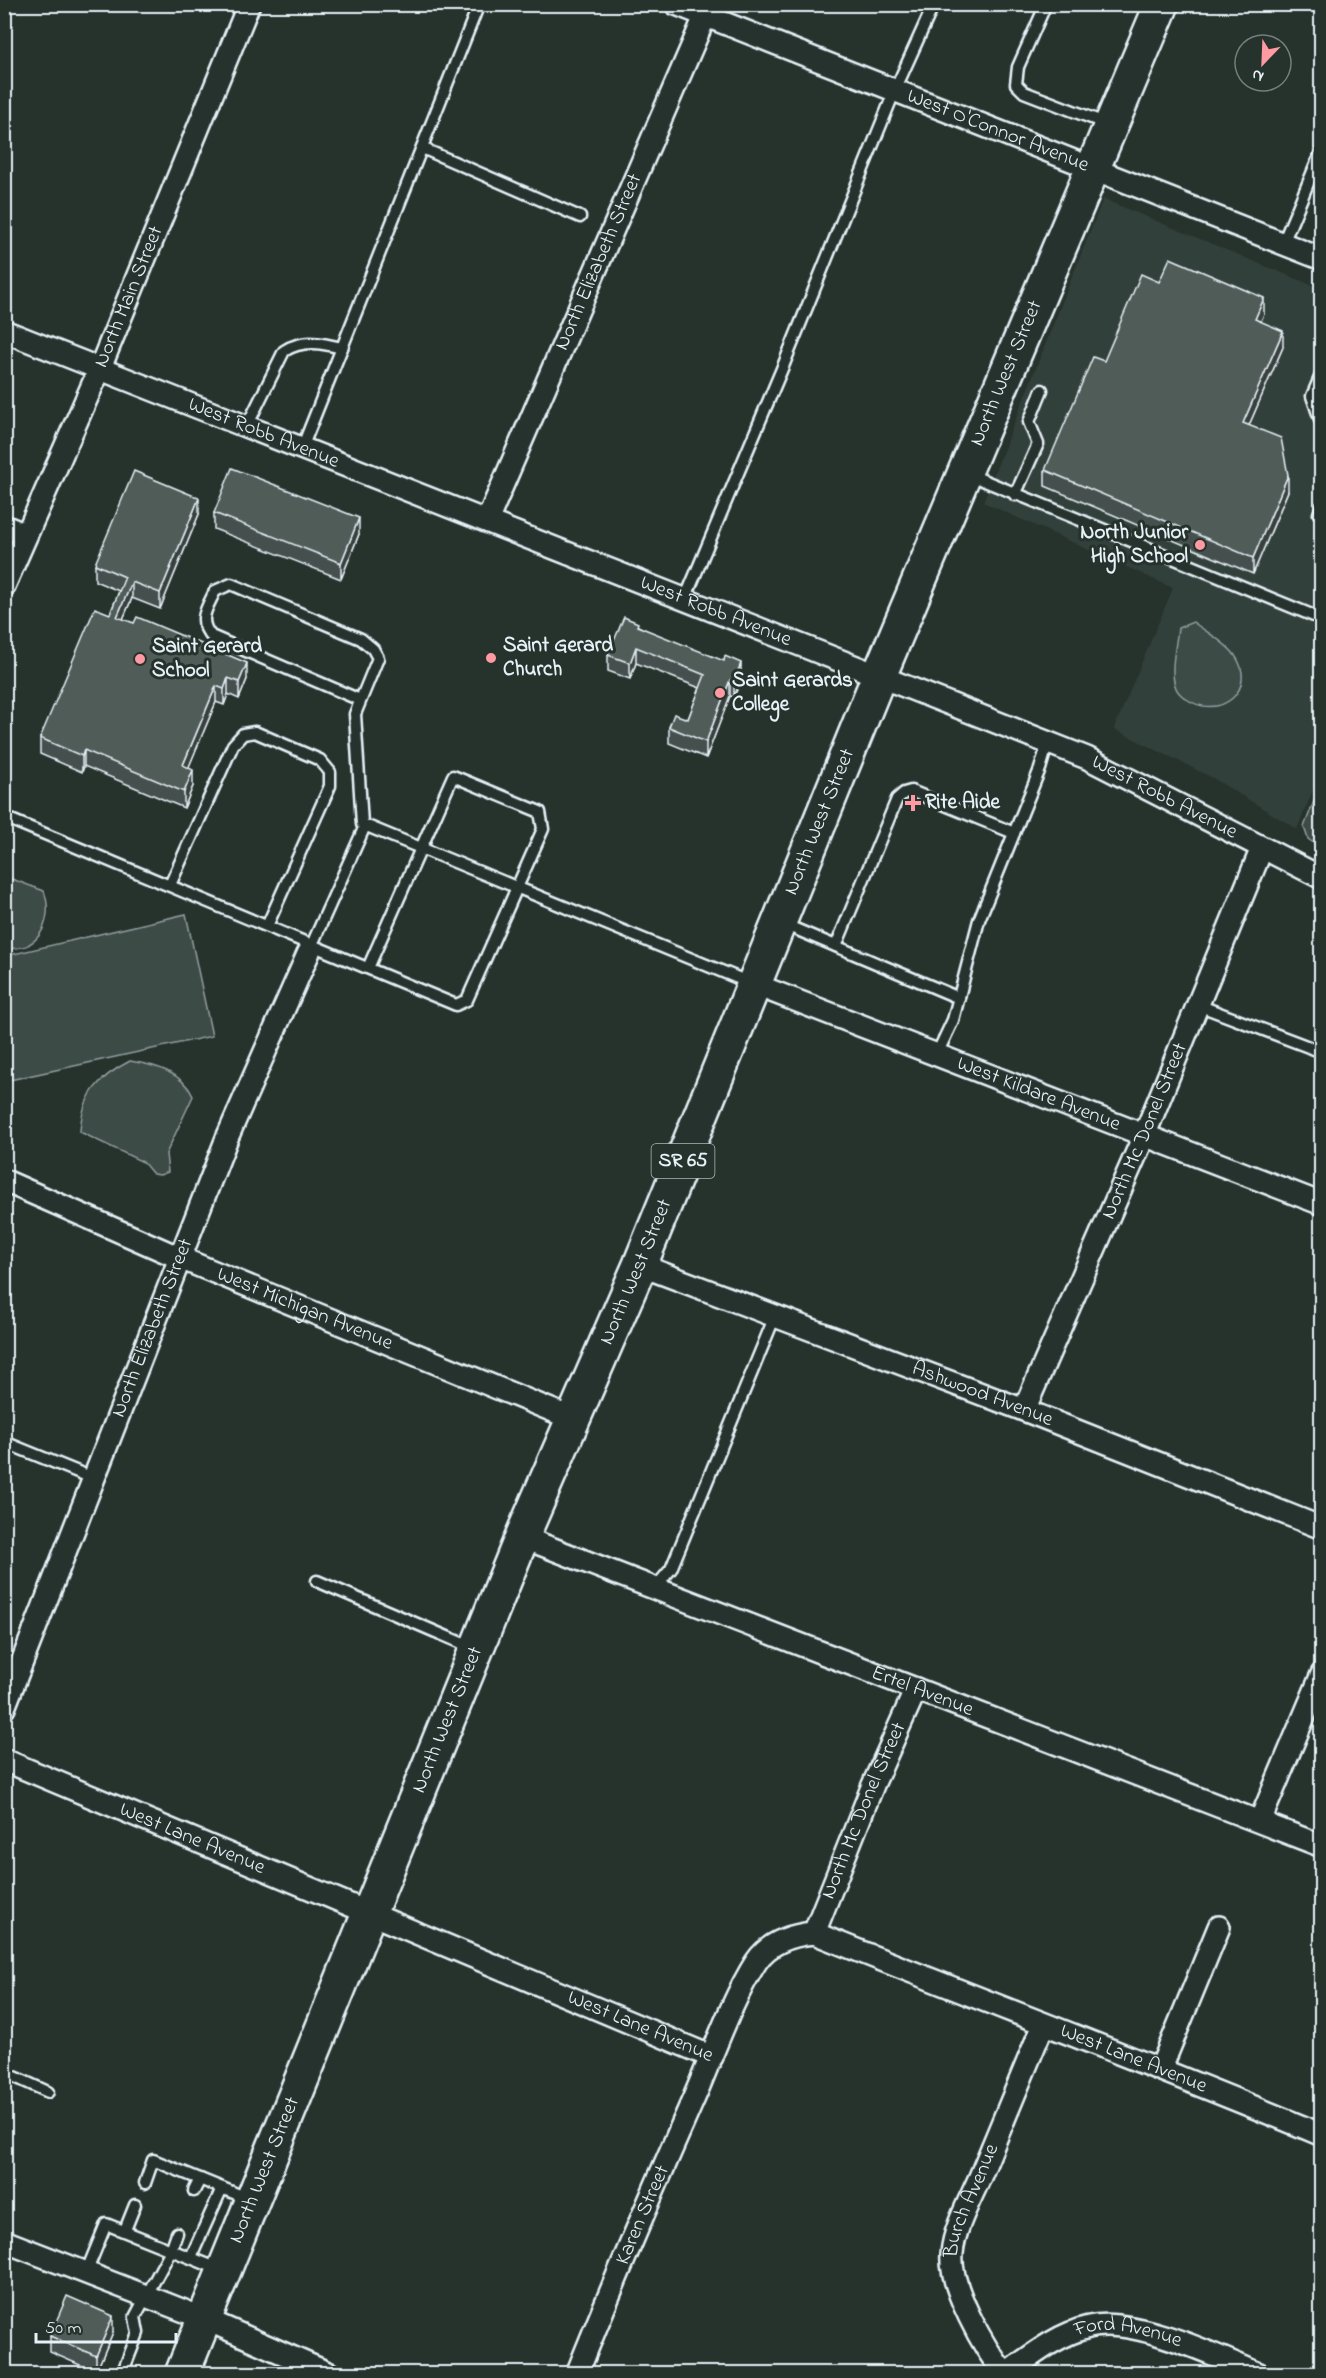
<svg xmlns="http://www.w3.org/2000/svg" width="1326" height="2378" font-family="'Indie Flower',sans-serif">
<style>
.built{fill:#333f3a}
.green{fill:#3e4b47;stroke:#939ea0;stroke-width:1.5}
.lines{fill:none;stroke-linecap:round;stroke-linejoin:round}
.service-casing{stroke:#e8f1f8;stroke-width:15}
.minor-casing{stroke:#e8f1f8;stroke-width:26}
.primary-casing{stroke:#e8f1f8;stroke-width:38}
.service{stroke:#26332d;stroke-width:10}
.minor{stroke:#26332d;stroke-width:21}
.primary{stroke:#26332d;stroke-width:33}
.wall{fill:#454f4d;stroke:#e8f1f8;stroke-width:1.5}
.shaded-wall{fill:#38403e;stroke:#e8f1f8;stroke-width:1.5}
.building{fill:#505c59;stroke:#e8f1f8;stroke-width:1.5}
.poi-dot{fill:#ff9aa2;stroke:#26332d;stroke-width:2}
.labels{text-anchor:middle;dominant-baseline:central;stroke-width:6;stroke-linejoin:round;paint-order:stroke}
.shield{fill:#26332d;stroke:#aeb8bb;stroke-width:1.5}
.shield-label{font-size:20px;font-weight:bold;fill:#e8f1f8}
.street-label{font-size:21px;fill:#e8f1f8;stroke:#26332d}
.poi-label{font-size:21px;font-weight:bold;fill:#e8f1f8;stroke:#26332d;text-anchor:start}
</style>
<rect width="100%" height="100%" fill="#26332d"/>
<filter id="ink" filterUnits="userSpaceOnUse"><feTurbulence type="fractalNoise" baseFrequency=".0167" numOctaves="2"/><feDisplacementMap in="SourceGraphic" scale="12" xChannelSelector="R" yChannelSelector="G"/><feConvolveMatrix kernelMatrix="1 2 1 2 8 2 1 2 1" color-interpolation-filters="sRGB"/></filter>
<g filter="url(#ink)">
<polygon class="built" points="1103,199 1321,289 1322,768 1297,829 1211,777 1114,729 1173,588 983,502"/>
<g class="green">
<path d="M 1193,622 C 1206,632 1224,641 1234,654 C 1260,689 1219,723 1185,698 C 1181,695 1178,693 1176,688 C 1169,671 1176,647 1178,628 Z"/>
<polygon points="1321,783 1322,848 1321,848 1308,839 1304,827"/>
<path d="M 4,876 L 44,891 C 51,909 47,935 28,945 C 22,949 12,948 5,949 Z"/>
<polygon points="186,914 212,1036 5,1081 5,956"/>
<path d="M 130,1061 C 155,1065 182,1072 193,1096 L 166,1154 L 168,1172 L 160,1175 L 153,1174 L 143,1162 L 80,1132 C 82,1095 99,1077 130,1061 Z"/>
</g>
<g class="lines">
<defs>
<g id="service">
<polyline points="1046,4 1018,67 1016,84 1024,92 1107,124"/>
<polyline points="422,148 580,217"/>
<polyline points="1283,243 1322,150"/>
<polyline points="1322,373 1312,396 1322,425"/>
<path d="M 247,426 L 284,351 C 303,339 322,343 342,348"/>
<polyline points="302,448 479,4"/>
<polyline points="968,474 1314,616 1322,615"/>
<polyline points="1015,495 1038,444 1029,422 1042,390"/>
<polyline points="1322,506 1319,514 1322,515"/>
<polyline points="685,599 784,364 895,90 934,4"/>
<path d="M 360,700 L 211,636 C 197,620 207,608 215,591 L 231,584 L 361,639 L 373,649 L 378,658 L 355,714 L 362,824 L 750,983"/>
<polyline points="4,817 456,1005 467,1000 543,829 540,812 453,776 368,968"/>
<polyline points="170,885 233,745 243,734 255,732 320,760 330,772 330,786 267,926"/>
<polyline points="781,923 959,998"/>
<polyline points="836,946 897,799 904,793 911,791 1014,833"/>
<polyline points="310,949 365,826"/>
<polyline points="1198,1005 1322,1052"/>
<polyline points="936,1056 953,1020 979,920 1040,769 1048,742"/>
<polyline points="4,1442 95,1479"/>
<polyline points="317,1581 473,1648"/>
<polyline points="655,1588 671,1569 775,1316"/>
<polyline points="4,2072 48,2092"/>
<polyline points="145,2183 153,2160 249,2199"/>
<polyline points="194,2191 200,2179"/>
<polyline points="125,2230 135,2205"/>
<polyline points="177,2233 171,2250 221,2270"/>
<polyline points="191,2257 222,2188"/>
<polyline points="86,2273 106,2224 171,2250 135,2317 138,2333 122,2374"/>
</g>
<g id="minor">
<path id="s1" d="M 676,4 L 1322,259"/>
<path id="s2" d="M 4,331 L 1087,758 L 1322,878"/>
<path id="s3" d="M 487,521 L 710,5"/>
<polyline points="4,526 26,535"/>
<path id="s4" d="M 4,586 L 100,368 L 249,4"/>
<path id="s5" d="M 756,985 L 1322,1204"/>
<path id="s6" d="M 5,1181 L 180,1258 L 573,1419"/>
<path id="s7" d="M 640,1265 L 1024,1410 L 1322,1528"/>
<path id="s8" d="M 1024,1410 L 1144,1136 L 1262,848"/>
<path id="s9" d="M 522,1537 L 1322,1846"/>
<path id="s10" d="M 4,1708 L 227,1138 L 309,952"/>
<path id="s11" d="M 4,1760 L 712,2057"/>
<polyline points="1260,1821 1322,1674"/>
<path id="s12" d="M 814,1933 L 873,1785 L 916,1689"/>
<polyline points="1161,2068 1219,1927"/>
<polyline points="4,2241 205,2319 330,2374"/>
<path id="s13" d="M 577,2374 C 614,2281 653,2191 693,2100 C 712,2057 731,2001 756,1962 C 769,1942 791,1935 814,1933 C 983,2001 1154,2065 1322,2135"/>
<path id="s14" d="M 1005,2374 C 984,2349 949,2286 952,2254 C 954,2228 970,2200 980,2177 C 1001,2126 1022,2075 1043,2025"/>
<path id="s15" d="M 1006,2374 C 1031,2356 1058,2334 1089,2327 C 1133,2316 1217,2356 1259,2374"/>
</g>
<g id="primary">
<path id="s16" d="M 182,2374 L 522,1537 L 640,1265 L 879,676 L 1162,4"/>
</g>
</defs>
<use href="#service" class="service-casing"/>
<use href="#minor" class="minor-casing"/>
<use href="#primary" class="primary-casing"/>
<use href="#service" class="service"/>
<use href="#minor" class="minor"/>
<use href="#primary" class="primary"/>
</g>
<g class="wall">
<polygon points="1159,282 1264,314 1260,321 1283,347 1249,425 1288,491 1253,574 1045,486 1045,470"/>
<polygon points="214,513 359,534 341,579 214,529"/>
<polygon points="199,514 160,609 132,598 123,619 247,679 239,699 228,694 224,705 216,702 188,768 193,786 184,808 84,766 82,772 40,754 40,738 110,614 119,591 95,581 95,564"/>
<polygon points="638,626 741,679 734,697 730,696 706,758 669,743 669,727 688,719 700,688 636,663 630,679 608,671 608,655"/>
<polygon points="113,2332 96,2372 50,2352 50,2336"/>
</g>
<g class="shaded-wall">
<polygon points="1264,298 1264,314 1255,335 1255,319"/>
<polygon points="1283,331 1283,347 1243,439 1243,423"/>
<polygon points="1288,475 1288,491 1253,574 1253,558"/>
<polygon points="199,498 199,514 160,609 160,593"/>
<polygon points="359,518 359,534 341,579 341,563"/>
<polygon points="132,582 132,598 117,633 117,617"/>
<polygon points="636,647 636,663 630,679 630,663"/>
<polygon points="247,663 247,679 239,699 239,682"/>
<polygon points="741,663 741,679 734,697 734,681"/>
<polygon points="228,678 228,694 224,705 224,689"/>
<polygon points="730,680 730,696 706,758 706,742"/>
<polygon points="216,686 216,702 183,781 183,765"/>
<polygon points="84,750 84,766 82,772 82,756"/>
<polygon points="193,770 193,786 184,808 184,792"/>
<polygon points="113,2316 113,2332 96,2372 96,2356"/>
</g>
<g class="building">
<polygon points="1170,258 1264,298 1255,319 1283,331 1243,423 1281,438 1288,475 1253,558 1045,470 1093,357 1104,361 1141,274 1159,282"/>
<polygon points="232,468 359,518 341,563 214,513"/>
<polygon points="134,471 199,498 160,593 132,582 117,617 134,623 137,617 247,663 239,682 228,678 224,689 216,686 183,765 193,770 184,792 84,750 82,756 40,738 95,608 110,614 125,577 95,564"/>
<polygon points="624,617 638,623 637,626 724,661 725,656 741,663 734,681 730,680 706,742 669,727 674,714 688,719 705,675 636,647 630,663 608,655"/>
<polygon points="67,2296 113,2316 96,2356 50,2336"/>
</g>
</g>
<g class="poi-dot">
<circle cx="1200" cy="545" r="6"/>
<circle cx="491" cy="658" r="6"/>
<circle cx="140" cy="659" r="6"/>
<circle cx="720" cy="693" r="6"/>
<path d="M910 794h6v6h6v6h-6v6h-6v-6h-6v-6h6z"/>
</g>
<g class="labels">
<rect class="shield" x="651.5" y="1144" width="63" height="34" rx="4.5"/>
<g class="shield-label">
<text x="683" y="1161">SR 65</text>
</g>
<g class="street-label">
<text stroke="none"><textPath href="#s1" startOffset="346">West O'Connor Avenue</textPath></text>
<text stroke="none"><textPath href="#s3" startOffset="282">North Elizabeth Street</textPath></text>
<text stroke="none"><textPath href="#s4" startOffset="315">North Main Street</textPath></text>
<text stroke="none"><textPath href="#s16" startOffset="2164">North West Street</textPath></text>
<text stroke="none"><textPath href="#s2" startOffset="279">West Robb Avenue</textPath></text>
<text stroke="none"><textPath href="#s2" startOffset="765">West Robb Avenue</textPath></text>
<text stroke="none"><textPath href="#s2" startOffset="1251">West Robb Avenue</textPath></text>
<text stroke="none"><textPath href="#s16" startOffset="1678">North West Street</textPath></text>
<text stroke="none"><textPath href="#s5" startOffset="303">West Kildare Avenue</textPath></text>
<text stroke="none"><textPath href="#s8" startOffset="304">North Mc Donel Street</textPath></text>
<text stroke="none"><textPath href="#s16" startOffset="1192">North West Street</textPath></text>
<text stroke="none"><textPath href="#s6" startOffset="326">West Michigan Avenue</textPath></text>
<text stroke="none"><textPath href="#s10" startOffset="408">North Elizabeth Street</textPath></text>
<text stroke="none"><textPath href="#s7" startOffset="366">Ashwood Avenue</textPath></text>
<text stroke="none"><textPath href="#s9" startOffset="429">Ertel Avenue</textPath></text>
<text stroke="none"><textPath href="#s16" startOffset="706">North West Street</textPath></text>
<text stroke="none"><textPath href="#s12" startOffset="132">North Mc Donel Street</textPath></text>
<text stroke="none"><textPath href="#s11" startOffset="204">West Lane Avenue</textPath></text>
<text stroke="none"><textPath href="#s11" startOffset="690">West Lane Avenue</textPath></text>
<text stroke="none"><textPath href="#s13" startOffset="860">West Lane Avenue</textPath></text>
<text stroke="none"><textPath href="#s16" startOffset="220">North West Street</textPath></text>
<text stroke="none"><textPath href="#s14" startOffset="190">Burch Avenue</textPath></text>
<text stroke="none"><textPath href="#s13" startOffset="172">Karen Street</textPath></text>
<text stroke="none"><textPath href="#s15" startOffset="136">Ford Avenue</textPath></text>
</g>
<g class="poi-label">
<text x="1188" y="533" text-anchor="end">North Junior<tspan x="1188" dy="24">High School</tspan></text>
<text x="503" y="646">Saint Gerard<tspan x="503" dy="24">Church</tspan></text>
<text x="152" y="647">Saint Gerard<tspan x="152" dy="24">School</tspan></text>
<text x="732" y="681">Saint Gerards<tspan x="732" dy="24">College</tspan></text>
<text x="925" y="803">Rite Aide</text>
</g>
</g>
<rect width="1326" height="2378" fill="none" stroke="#26332d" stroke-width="24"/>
<rect x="12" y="12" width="1302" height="2354" fill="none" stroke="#e8f1f8" stroke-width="2" filter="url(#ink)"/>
<g transform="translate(1263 63) rotate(203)"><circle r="28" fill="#26332d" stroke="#747f7e" stroke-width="1.5"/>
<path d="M0-4.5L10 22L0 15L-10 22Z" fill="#ff9aa2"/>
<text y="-9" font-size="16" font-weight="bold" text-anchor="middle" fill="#e8f1f8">N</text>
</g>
<path d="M36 2333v9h140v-9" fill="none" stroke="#e8f1f8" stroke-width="3"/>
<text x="45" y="2333" font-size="18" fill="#e8f1f8" stroke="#26332d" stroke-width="4.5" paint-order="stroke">50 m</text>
</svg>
